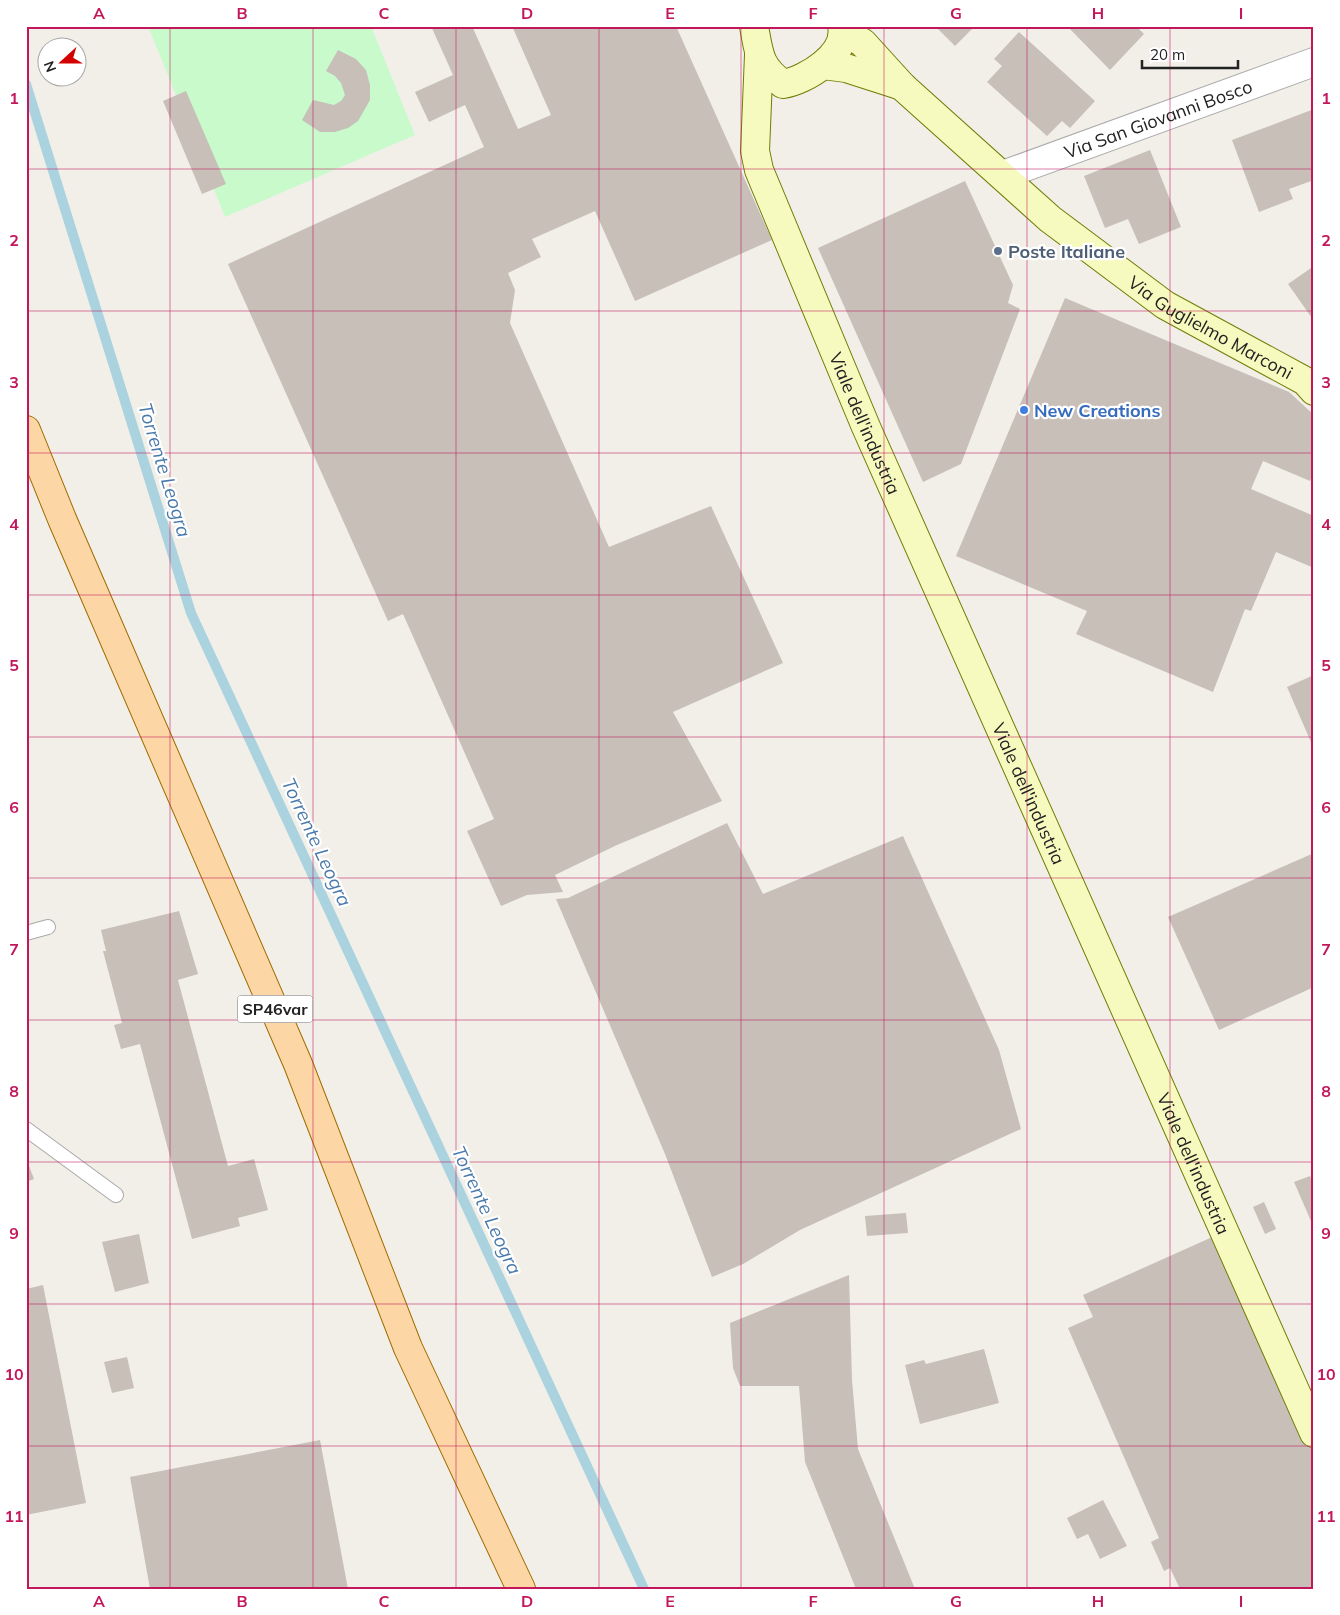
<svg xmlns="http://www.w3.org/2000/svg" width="1340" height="1615" font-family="Mulish,sans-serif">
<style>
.park{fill:#c8facc}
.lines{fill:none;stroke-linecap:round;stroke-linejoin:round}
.stream{stroke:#aad3df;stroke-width:10}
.building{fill:#c7bfb8}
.lane-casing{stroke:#a9a9a9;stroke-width:16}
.street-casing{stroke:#a9a9a9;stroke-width:30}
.secondary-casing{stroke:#707d05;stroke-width:30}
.primary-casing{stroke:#a06b00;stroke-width:30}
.lane{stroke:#fff;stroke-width:14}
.street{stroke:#fff;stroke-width:28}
.secondary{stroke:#f7fabf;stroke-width:28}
.primary{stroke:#fcd6a4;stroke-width:28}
.grid{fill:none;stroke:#c2185b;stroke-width:1;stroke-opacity:0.55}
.service-dot{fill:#5c6f8a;stroke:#fff;stroke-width:2}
.shop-dot{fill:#3f7fe0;stroke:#fff;stroke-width:2}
.labels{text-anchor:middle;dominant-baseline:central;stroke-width:4.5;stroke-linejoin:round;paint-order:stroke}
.shield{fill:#fff;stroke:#646464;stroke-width:1}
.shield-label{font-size:16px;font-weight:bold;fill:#222}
.street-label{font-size:18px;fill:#222;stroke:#fff}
.service-label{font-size:18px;font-weight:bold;fill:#4e5e75;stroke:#fff;text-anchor:start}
.shop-label{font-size:18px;font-weight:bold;fill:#366cbe;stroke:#fff;text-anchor:start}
.water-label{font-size:19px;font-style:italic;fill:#4a7aab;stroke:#fff}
.neatline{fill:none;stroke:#c2185b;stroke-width:2}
.grid-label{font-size:16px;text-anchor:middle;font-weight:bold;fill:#c2185b}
</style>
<rect width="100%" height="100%" fill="#f2efe9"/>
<polygon class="park" points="148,26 371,26 415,135 225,217"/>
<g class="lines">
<polyline class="stream" points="26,84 191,613 644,1589"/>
</g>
<g class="building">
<polygon points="431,26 472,26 518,129 551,115 512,26 676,26 772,240 635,301 595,211 532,239 541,257 508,273 515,290 510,323 609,547 711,506 783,663 673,712 722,801 617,845 555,875 563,892 527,895 501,906 467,831 494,819 403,614 388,621 228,264 484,147 465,105 429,122 415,92 453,75"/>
<polygon points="935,26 975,26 955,46"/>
<polygon points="1067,26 1136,26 1144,34 1110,70"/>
<polygon points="1019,32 1095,101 1070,128 1062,121 1047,136 987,82 1002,66 994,59"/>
<polygon points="338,50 356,59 366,70 370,85 370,100 358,121 348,128 335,132 320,132 302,120 313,100 334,105 341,101 345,95 341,83 335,76 326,71"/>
<polygon points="186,91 226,184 202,194 163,101"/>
<polygon points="1314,109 1314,180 1289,189 1293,199 1259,212 1232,140"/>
<polygon points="1150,150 1181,227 1139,244 1128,219 1105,228 1084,176"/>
<polygon points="965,181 1013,285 1008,303 1020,309 961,464 923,482 818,248"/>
<polygon points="1314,266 1314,321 1288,284"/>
<polygon points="1065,298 1289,392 1314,415 1314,472 1310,481 1263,461 1251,489 1314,516 1314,568 1276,552 1251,611 1245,609 1213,692 1076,634 1087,611 956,556"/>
<polygon points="1314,675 1314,749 1287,687"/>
<polygon points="727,823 763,894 903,836 999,1050 1021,1129 800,1230 743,1264 712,1277 665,1154 556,899 568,898"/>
<polygon points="1314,853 1314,987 1219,1030 1168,917"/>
<polygon points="179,911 198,974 178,980 228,1166 254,1159 268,1210 238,1218 240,1226 192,1239 140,1044 121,1049 114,1025 122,1023 103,951 106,951 101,930"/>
<polygon points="26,1158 34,1179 26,1182"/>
<polygon points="1310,1176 1314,1185 1314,1228 1294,1182"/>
<polygon points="1264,1202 1276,1229 1265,1234 1253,1207"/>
<polygon points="906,1213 908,1233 867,1236 865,1216"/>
<polygon points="139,1234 149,1283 115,1292 102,1242"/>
<polygon points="1219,1234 1314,1449 1314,1589 1180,1589 1170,1568 1164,1571 1151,1542 1159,1538 1068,1328 1093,1317 1083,1295"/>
<polygon points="849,1275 852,1380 858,1449 915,1589 856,1589 805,1462 799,1386 740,1386 733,1368 730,1323"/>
<polygon points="43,1285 86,1503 26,1515 26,1289"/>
<polygon points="984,1349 999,1403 920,1424 905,1365 924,1360 926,1364"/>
<polygon points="127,1357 134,1388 112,1393 104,1362"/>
<polygon points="320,1440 348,1589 150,1589 130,1477"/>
<polygon points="1103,1500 1127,1546 1100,1559 1088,1534 1077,1539 1067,1518"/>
</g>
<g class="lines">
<defs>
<g id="lane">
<polyline points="26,933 48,927"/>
<polyline points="26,1129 116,1195"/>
</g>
<g id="street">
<path id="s1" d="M 1003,175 L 1314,62"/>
</g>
<g id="secondary">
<path d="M 754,26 C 759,54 759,67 783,84 C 806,80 848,55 842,26"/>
<path id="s2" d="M 843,30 L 863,43 L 903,87 L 1050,219 L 1165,305 L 1305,381 L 1314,391"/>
<path id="s3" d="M 759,55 L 755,151 L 759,170 L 866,427 L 1314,1433"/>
<polyline points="823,65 846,68 902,86"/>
</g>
<polyline id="primary" points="26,430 62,519 298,1064 408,1348 521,1589"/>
</defs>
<use href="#lane" class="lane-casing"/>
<use href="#street" class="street-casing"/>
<use href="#secondary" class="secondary-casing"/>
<use href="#primary" class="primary-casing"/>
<use href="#lane" class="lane"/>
<use href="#street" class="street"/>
<use href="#secondary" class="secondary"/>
<use href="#primary" class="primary"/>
</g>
<path class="grid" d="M 170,26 L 170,1589M 313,26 L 313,1589M 456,26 L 456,1589M 599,26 L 599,1589M 741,26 L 741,1589M 884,26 L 884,1589M 1027,26 L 1027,1589M 1170,26 L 1170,1589M 26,169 L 1314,169M 26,311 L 1314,311M 26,453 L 1314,453M 26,595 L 1314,595M 26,737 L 1314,737M 26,878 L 1314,878M 26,1020 L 1314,1020M 26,1162 L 1314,1162M 26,1304 L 1314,1304M 26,1446 L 1314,1446"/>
<circle class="service-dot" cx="998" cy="251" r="5"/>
<circle class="shop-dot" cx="1024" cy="410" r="5"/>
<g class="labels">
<rect class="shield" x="237.5" y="995.5" width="75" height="27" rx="4"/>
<g class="shield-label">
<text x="275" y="1009">SP46var</text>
</g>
<g class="street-label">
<text stroke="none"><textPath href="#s1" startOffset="165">Via San Giovanni Bosco</textPath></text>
<text stroke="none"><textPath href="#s2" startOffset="475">Via Guglielmo Marconi</textPath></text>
<text stroke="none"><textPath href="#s3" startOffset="390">Viale dell'industria</textPath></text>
<text stroke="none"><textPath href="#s3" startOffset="795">Viale dell'industria</textPath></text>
<text stroke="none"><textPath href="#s3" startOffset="1200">Viale dell'industria</textPath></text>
</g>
<g class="service-label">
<text x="1008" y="251">Poste Italiane</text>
</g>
<g class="shop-label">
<text x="1034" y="410">New Creations</text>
</g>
<g class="water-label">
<text transform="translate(165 470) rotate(73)">Torrente Leogra</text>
<text transform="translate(317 842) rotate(65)">Torrente Leogra</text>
<text transform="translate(487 1210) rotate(65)">Torrente Leogra</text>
</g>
</g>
<rect width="1340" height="1615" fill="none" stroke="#ffffff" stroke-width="55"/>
<g transform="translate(62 62) rotate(249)"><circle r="24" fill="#ffffff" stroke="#a7a7a7"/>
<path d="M0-4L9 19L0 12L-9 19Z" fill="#d40000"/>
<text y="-8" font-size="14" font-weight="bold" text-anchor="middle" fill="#222222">N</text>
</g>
<path d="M1142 60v8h96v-8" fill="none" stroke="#222222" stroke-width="2.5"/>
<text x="1150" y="60" font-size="15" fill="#222222" stroke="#ffffff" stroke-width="4" paint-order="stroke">20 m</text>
<rect x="28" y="28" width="1284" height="1560" class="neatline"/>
<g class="grid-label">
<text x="99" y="19">A</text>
<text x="242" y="19">B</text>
<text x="384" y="19">C</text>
<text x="527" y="19">D</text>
<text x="670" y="19">E</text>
<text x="813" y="19">F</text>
<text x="956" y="19">G</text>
<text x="1098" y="19">H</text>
<text x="1241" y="19">I</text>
<text x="14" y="104">1</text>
<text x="1326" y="104">1</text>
<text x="14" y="246">2</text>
<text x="1326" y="246">2</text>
<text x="14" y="388">3</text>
<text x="1326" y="388">3</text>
<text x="14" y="530">4</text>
<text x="1326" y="530">4</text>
<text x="14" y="671">5</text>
<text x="1326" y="671">5</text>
<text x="14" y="813">6</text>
<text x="1326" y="813">6</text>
<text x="14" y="955">7</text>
<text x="1326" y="955">7</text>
<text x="14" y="1097">8</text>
<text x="1326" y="1097">8</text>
<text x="14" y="1239">9</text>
<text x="1326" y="1239">9</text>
<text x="14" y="1380">10</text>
<text x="1326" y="1380">10</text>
<text x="14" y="1522">11</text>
<text x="1326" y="1522">11</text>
<text x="99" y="1607">A</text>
<text x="242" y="1607">B</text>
<text x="384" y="1607">C</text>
<text x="527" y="1607">D</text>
<text x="670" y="1607">E</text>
<text x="813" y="1607">F</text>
<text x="956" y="1607">G</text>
<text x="1098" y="1607">H</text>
<text x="1241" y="1607">I</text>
</g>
</svg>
